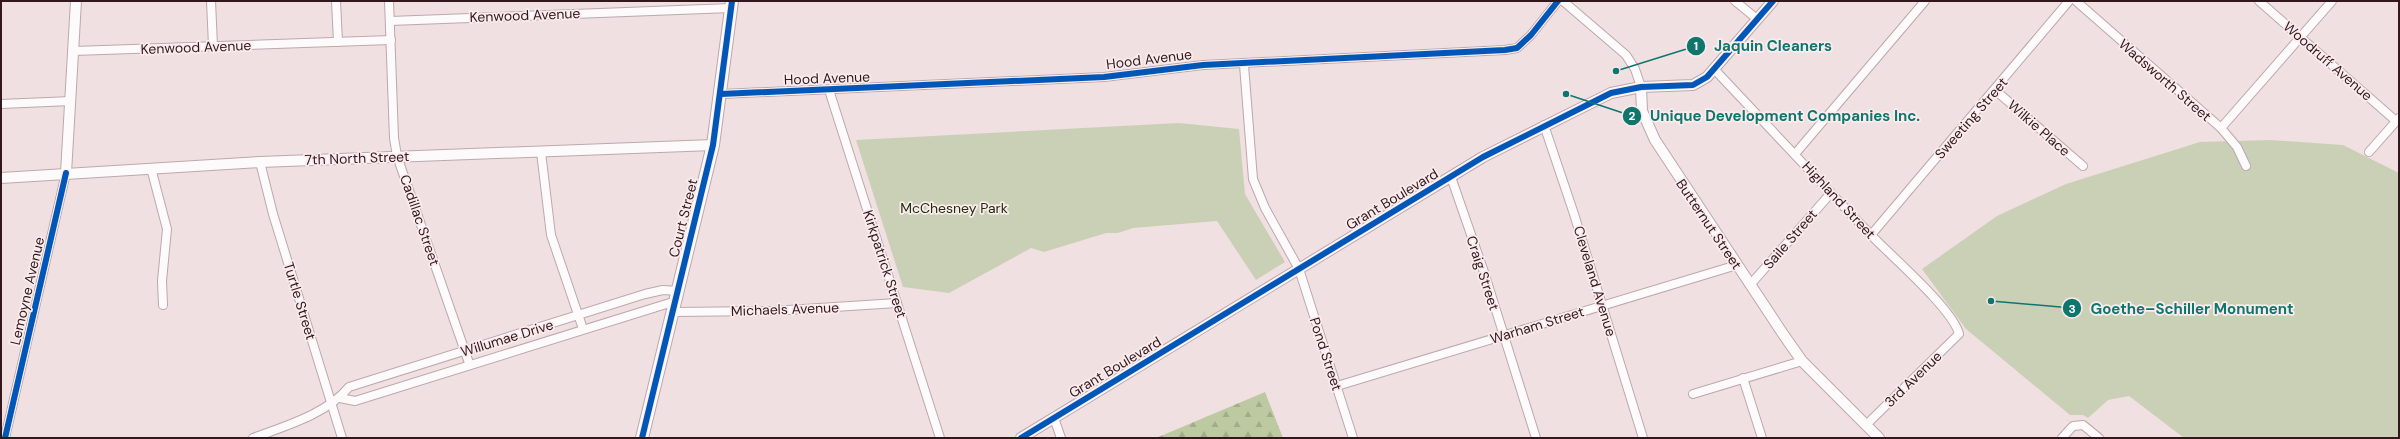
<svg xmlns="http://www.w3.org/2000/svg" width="2400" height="439" font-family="'DM Sans',sans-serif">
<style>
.forest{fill:url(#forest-firs)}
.park{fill:#cad0b6}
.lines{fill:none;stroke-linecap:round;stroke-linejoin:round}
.minor-casing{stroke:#bda8ac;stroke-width:10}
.tertiary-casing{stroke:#bda8ac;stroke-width:12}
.primary-casing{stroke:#bda8ac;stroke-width:14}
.minor{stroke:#fdfafb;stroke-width:8}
.tertiary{stroke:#fdfafb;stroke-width:10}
.primary{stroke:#fdfafb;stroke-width:12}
.cycleway-casing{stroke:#faebec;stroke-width:8}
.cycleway{stroke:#0057b8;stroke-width:6}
.labels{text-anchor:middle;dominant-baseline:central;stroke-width:3.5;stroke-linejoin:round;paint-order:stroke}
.street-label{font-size:14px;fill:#32181c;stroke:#faebec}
.park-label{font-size:14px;fill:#202e0e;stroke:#faebec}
.leader{fill:none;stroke:#0f766e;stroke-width:1.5}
.callout-dot{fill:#0f766e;stroke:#faebec;stroke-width:1.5}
.mark-label{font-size:12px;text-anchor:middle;font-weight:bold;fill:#fff}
.callout-label{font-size:15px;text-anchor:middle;font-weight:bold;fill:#0f766e;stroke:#faebec;stroke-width:3.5;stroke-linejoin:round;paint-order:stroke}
</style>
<defs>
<pattern id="forest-firs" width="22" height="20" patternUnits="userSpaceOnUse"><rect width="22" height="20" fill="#bdc9a1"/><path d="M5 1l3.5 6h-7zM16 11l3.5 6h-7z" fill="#a3ac8a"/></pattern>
</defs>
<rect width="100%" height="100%" fill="#f0e0e2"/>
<polygon class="forest" points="1265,392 1283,438 1156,438"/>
<g class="park">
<polygon points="1179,123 1239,129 1245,194 1285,262 1256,280 1217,221 1133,228 1118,233 1106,233 1044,252 1031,248 949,293 903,287 856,140"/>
<polygon points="2270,140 2343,145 2399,173 2399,438 2184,438 2129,396 2108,400 2088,418 2083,415 2070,415 1966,329 1922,269 1997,216 2066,184 2200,142"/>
</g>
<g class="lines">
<defs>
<g id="minor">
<polyline points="211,1 213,46"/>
<polyline points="336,1 338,42"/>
<polyline points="389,1 394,138 397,156 469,363"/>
<polyline points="1563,1 1626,55 1635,69 1641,87"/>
<polyline points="1735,1 1757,19"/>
<polyline points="2076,1 2221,128 2237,147 2246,166"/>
<polyline points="2259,1 2396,121"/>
<polyline points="390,21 731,8"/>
<polyline points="74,51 391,40"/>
<polyline points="1244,65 1253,179 1265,208 1299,269 1353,438"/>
<path d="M 1714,69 C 1766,124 1818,180 1871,235 C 1891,256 1953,309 1959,334 L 1866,425"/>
<polyline points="829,90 940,438"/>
<polyline points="1995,90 2083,166"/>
<polyline points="721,94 1104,77 1203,65 1505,50 1517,48 1531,35 1558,1"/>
<polyline points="1,104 71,101"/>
<polyline points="1544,125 1574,214 1643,438"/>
<polyline points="2221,128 2332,1"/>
<polyline points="541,152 551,235 583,329"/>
<polyline points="2369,152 2399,118"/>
<polyline points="1795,154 1925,1"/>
<polyline points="260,162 273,214 342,438"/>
<polyline points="151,168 167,229 162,281 163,305"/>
<polyline points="1451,177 1484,272 1536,438"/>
<polyline points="1871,235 2069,1"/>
<polyline points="1750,285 1831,193"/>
<polyline points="673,312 772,311 897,303"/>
<polyline points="1743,378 1762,438"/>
<polyline points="1337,386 1737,265"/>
<polyline points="1693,394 1802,361"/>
<polyline points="340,398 355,401 676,301"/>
<polyline points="1054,418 1061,438"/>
<polyline points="5,438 66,173"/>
<path d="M 253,438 C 285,426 327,414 349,387 L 645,294 L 663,290 L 678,291"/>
<polyline points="2062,438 2073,426 2083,425 2099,438"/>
</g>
<g id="tertiary">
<polyline points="1641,87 1642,111 1655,140 1783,334 1802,361 1879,438"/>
<polyline points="66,173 76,1"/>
<polyline points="1,178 260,162 713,145"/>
<polyline points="1021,438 1483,157 1611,93 1641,87 1693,85 1707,77 1773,1"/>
</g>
<polyline id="primary" points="642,438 713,145 732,1"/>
</defs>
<use href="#minor" class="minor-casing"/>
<use href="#tertiary" class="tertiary-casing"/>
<use href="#primary" class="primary-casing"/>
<use href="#minor" class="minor"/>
<use href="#tertiary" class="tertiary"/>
<use href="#primary" class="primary"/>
<defs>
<g id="cycleway">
<polyline points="721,94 1104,77 1203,65 1505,50 1517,48 1531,35 1558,1"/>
<polyline points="5,438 66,173"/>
<polyline points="642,438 713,145 732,1"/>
<polyline points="1021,438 1483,157 1611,93 1641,87 1693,85 1707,77 1773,1"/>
</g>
</defs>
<use href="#cycleway" class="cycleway-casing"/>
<use href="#cycleway" class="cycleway"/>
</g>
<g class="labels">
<g class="street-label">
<text transform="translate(525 15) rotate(-2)">Kenwood Avenue</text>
<text transform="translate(196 47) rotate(-2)">Kenwood Avenue</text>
<text transform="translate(1149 59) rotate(-7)">Hood Avenue</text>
<text transform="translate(2328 61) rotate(41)">Woodruff Avenue</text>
<text transform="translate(827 78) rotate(-2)">Hood Avenue</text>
<text transform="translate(2165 80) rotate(41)">Wadsworth Street</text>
<text transform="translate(1971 118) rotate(-49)">Sweeting Street</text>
<text transform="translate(2039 128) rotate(41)">Wilkie Place</text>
<text transform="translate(357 158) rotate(-2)">7th North Street</text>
<text transform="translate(1392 199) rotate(-31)">Grant Boulevard</text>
<text transform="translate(1839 200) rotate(47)">Highland Street</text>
<text transform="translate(683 218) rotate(-76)">Court Street</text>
<text transform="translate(420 220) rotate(71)">Cadillac Street</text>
<text transform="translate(1709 224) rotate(56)">Butternut Street</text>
<text transform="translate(1790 239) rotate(-49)">Saile Street</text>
<text transform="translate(885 264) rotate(72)">Kirkpatrick Street</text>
<text transform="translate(1483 273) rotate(72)">Craig Street</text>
<text transform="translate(1595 281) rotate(73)">Cleveland Avenue</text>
<text transform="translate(27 291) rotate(-77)">Lemoyne Avenue</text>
<text transform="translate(300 301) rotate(73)">Turtle Street</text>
<text transform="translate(785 309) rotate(-2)">Michaels Avenue</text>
<text transform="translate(1537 325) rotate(-17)">Warham Street</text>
<text transform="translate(507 338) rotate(-17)">Willumae Drive</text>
<text transform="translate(1326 354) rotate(72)">Pond Street</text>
<text transform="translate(1115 367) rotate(-31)">Grant Boulevard</text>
<text transform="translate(1913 379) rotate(-44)">3rd Avenue</text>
</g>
<g class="park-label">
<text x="954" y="208">McChesney Park</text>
</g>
</g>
<path class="leader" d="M1616 71L1696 46M1566 94L1632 116M1991 301L2072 308"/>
<g class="callout-dot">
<circle cx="1616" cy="71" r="4"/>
<circle cx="1566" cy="94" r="4"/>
<circle cx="1991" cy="301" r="4"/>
<circle cx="1696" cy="46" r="10"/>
<circle cx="1632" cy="116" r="10"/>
<circle cx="2072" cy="308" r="10"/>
</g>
<g class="mark-label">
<text x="1696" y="50">1</text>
<text x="1632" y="120">2</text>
<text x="2072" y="313">3</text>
</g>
<g class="callout-label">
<text x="1773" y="51">Jaquin Cleaners</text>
<text x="1785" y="121">Unique Development Companies Inc.</text>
<text x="2192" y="314">Goethe–Schiller Monument</text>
</g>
<rect width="2400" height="439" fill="none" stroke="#32181c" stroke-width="4"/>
</svg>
